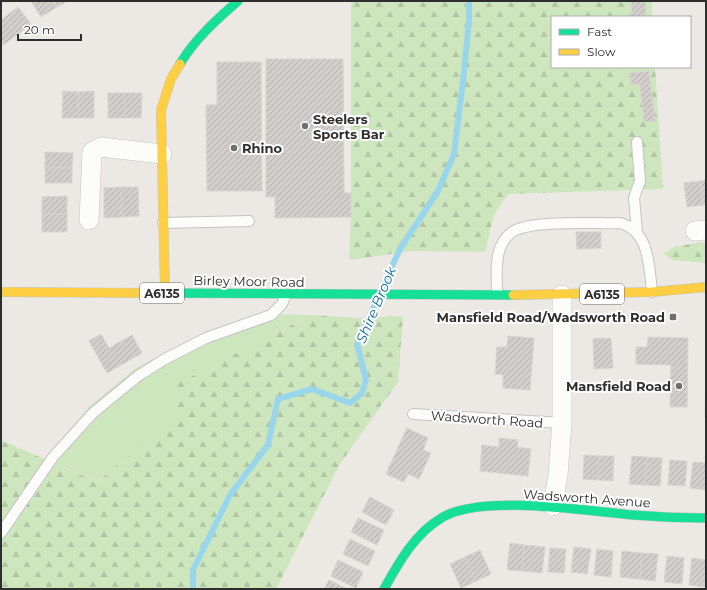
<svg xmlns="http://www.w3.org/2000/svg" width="707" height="590" font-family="Montserrat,sans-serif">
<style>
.grass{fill:#cee6be}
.forest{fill:url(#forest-firs)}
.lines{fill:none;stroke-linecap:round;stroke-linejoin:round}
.stream{stroke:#99d6ec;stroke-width:6}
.building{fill:url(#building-hatch);stroke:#d7d4d0}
.lane-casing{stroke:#c5c4c5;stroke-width:12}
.street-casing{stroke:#c5c4c5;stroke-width:20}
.fast-casing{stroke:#c5c4c5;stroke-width:10}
.slow-casing{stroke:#c5c4c5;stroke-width:10}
.lane{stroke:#fcfcfb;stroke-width:10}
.street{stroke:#fcfcfb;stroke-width:19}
.fast{stroke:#16e098;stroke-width:9}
.slow{stroke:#ffcf43;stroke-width:9}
.poi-dot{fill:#706f6e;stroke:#fff;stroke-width:1.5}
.labels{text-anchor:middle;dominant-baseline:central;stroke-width:4;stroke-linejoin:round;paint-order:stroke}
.shield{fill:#fff;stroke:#6d6d6d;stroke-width:1}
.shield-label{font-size:12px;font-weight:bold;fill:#2e2e2e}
.poi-label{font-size:13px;font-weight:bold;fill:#2e2e2e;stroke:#fff;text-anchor:start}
.street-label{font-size:13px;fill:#2e2e2e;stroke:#fff}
.water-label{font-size:14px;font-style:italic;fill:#0d6fa3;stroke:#fff}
</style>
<defs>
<pattern id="forest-firs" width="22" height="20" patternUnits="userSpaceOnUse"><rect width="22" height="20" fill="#cee6be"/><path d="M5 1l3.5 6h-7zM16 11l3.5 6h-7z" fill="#b1c6a4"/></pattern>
<pattern id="building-hatch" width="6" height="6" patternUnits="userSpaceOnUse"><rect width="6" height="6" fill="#d1cecb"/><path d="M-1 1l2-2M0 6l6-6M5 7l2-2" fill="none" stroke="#b4b1af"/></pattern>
</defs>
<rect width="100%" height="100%" fill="#ece8e4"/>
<polygon class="grass" points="261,314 311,315 172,387 181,413 97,482 45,459 90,406 136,368 201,334"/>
<g class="forest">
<polygon points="351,1 652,1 652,17 552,17 552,67 655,67 663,189 508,194 494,215 485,252 412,251 349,260 351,217"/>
<polygon points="702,242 706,243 706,263 673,260 663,254 674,247"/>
<polygon points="311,315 361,318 403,316 398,382 340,464 276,589 1,589 1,440 97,482 180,413 171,387"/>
</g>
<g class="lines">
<g class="stream">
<polyline points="381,290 400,249 438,191 454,154 463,81 469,21 469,1"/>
<polyline points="193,589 193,570 230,495 268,445 278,399 312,389 350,403 362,393 366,380 357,344 378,298"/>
</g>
</g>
<g class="building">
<polygon points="31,1 54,1 57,7 41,17"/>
<polygon points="54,1 68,1 57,7"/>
<polygon points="645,1 646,17 632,17 631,2"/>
<polygon points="18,7 31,24 17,35 5,17"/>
<polygon points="5,17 17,35 3,45 1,41 1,20"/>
<polygon points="266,59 343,59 344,193 351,193 351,217 275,218 275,197 266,197"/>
<polygon points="217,62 261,62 262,191 207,191 206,105 217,105"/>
<polygon points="649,71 655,121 644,122 640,84 631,85 630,73"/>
<polygon points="63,91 79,92 78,118 62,118"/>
<polygon points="94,91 94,118 78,118 79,92"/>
<polygon points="108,93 125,93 124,118 108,118"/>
<polygon points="125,93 142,93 141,118 124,118"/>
<polygon points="45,152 73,153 72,168 45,168"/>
<rect x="45" y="168" width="27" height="15"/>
<polygon points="706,180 706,205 703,205 701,181"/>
<polygon points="701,181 703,205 687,207 684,183"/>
<polygon points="121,187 122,217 104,218 104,188"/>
<polygon points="121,187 138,187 139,216 122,217"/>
<polygon points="67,196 67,214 42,214 42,197"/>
<rect x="42" y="214" width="25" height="18"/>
<polygon points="576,232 601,232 601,248 577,249"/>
<polygon points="101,334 109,348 132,335 142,353 107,373 89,341"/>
<polygon points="508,336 534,338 530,390 503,388 503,375 495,374 497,347 507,347"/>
<polygon points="648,337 688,338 687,407 670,407 671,365 636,364 636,347 647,347"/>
<polygon points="611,338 613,368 594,369 593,339"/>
<polygon points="706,376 706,417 705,417"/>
<polygon points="407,428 428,438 423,450 431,453 419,479 408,474 404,482 386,474"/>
<polygon points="499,438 518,440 517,447 531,449 528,476 480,471 482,445 499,447"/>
<polygon points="584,455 599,456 598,480 583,479"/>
<polygon points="599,456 614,456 613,481 598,480"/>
<polygon points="632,456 647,457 645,485 629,484"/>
<polygon points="647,457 662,458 660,486 645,485"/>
<polygon points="670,460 687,461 685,486 668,485"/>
<polygon points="693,462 706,463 706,490 690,488"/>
<polygon points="370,497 394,510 386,525 362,512"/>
<polygon points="358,518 384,530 377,545 351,532"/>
<polygon points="350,539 375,551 368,566 343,554"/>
<polygon points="510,543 524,545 522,571 507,570"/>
<polygon points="524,545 545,547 542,573 522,571"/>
<polygon points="574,547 591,549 587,574 571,572"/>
<polygon points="550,548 566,549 564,573 548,572"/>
<polygon points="597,549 613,551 611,577 594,575"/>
<polygon points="480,550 491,574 476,581 465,557"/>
<polygon points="622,551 642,553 640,579 620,577"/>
<polygon points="642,553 658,554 655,581 640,579"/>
<polygon points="667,556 684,558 682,584 664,582"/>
<polygon points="465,557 476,581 461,588 450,564"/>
<polygon points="692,558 706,560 705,587 689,585"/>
<polygon points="338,560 363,572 356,588 331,576"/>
<polygon points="329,580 347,589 324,589"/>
</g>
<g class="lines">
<defs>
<g id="lane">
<polyline points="163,223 249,221"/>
<polyline points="637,232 634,198 640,181 637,142"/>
<path d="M 497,294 C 497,280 495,262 500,248 C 503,241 509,233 516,230 C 536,220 596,224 620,223 C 650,231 649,267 652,292"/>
<polyline points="413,414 562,423"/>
<polyline points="1,533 53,457 93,413 138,376 165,359 206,338 271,315 282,304 286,294"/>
</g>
<g id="street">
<polyline points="89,220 92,152 101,147 162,154"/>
<polyline points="695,231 706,230"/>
<polyline points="553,506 558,475 562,423 562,295"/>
</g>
<g id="fast">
<path d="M 180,64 C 194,40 217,19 238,1"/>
<polyline points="146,293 513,295"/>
<path d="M 384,589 C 399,562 415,533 443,517 C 483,494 586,511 633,515 C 657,517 682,518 706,518"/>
</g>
<g id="slow">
<polyline points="1,292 146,293"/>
<polyline points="165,293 161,110 171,79 180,64"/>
<polyline points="513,295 652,292 706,287"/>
</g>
</defs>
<use href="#lane" class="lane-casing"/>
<use href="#street" class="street-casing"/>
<use href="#fast" class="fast-casing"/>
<use href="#slow" class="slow-casing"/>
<use href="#lane" class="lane"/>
<use href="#street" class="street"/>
<use href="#fast" class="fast"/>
<use href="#slow" class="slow"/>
</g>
<g class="poi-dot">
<circle cx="305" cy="126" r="4"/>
<circle cx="234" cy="148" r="4"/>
<rect x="669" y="313" width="8" height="8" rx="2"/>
<circle cx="679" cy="386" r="4"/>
</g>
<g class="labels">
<g class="shield">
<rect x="140" y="283" width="44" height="20" rx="3"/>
<rect x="580" y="284" width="44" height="20" rx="3"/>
</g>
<g class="shield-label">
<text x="162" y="293">A6135</text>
<text x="602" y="294">A6135</text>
</g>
<g class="poi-label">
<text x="313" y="119">Steelers<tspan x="313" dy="15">Sports Bar</tspan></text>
<text x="242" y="148">Rhino</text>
<text x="665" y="317" text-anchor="end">Mansfield Road/Wadsworth Road</text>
<text x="671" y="386" text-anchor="end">Mansfield Road</text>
</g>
<g class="street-label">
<text transform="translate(249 281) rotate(1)">Birley Moor Road</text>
<text transform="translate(487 419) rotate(4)">Wadsworth Road</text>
<text transform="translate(587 498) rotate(4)">Wadsworth Avenue</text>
</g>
<g class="water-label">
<text transform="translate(376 305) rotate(-67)">Shire Brook</text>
</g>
</g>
<rect width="707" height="590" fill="none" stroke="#2e2e2e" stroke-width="4"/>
<rect x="551" y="16" width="140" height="52" fill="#ffffff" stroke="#ababab"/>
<rect x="559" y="29" width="20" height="6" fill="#16e098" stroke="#ababab"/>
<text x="587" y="36" font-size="12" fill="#2e2e2e">Fast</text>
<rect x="559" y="49" width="20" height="6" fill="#ffcf43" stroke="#ababab"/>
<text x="587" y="56" font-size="12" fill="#2e2e2e">Slow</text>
<path d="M18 34v6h63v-6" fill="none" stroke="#2e2e2e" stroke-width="2"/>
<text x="24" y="34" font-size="12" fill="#2e2e2e" stroke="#ffffff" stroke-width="3" paint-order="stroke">20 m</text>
</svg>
